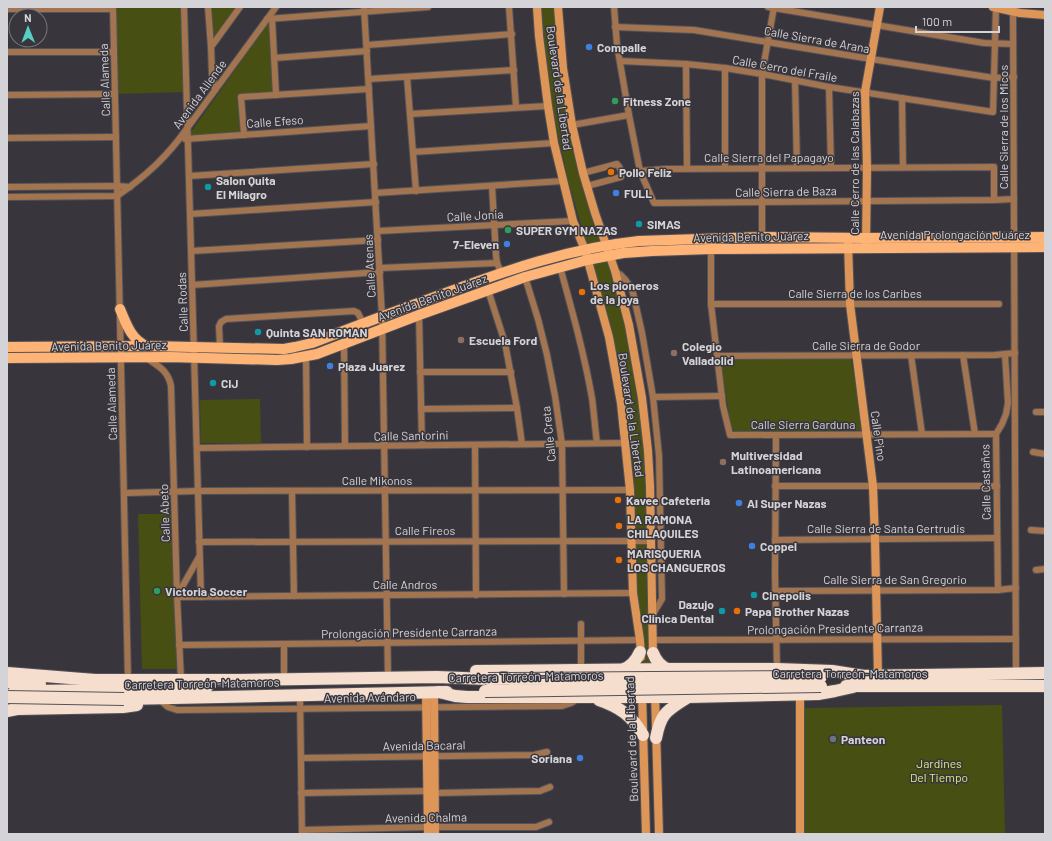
<svg xmlns="http://www.w3.org/2000/svg" width="1052" height="841" font-family="Barlow,sans-serif">
<style>
.green{fill:#474f13}
.lines{fill:none;stroke-linecap:round;stroke-linejoin:round}
.street-casing{stroke:#545258;stroke-width:8}
.secondary-casing{stroke:#545258;stroke-width:10}
.primary-casing{stroke:#545258;stroke-width:12}
.highway-casing{stroke:#545258;stroke-width:14}
.street{stroke:#a2744f;stroke-width:6}
.secondary{stroke:#de9558;stroke-width:8}
.primary{stroke:#ffb477;stroke-width:10}
.highway{stroke:#f5decd;stroke-width:12}
.highway-bridge-casing{stroke:#545258;stroke-width:14;stroke-linecap:butt}
.highway-bridge{stroke:#f5decd;stroke-width:12}
.shop-dot{fill:#3f7fe0;stroke:#38363c;stroke-width:1.5}
.leisure-dot{fill:#2e9e5b;stroke:#38363c;stroke-width:1.5}
.food-dot{fill:#e8710a;stroke:#38363c;stroke-width:1.5}
.culture-dot{fill:#0f9aa8;stroke:#38363c;stroke-width:1.5}
.education-dot{fill:#8d6e63;stroke:#38363c;stroke-width:1.5}
.worship-dot{fill:#6b7280;stroke:#38363c;stroke-width:1.5}
.labels{text-anchor:middle;dominant-baseline:central;stroke-width:3;stroke-linejoin:round;paint-order:stroke}
.street-label{font-size:12px;fill:#d4d3d7;stroke:#38363c}
.poi-label{font-size:12px;font-weight:bold;fill:#d4d3d7;stroke:#38363c;text-anchor:start}
.park-label{font-size:12px;fill:#dced7a;stroke:#38363c}
</style>
<rect width="100%" height="100%" fill="#38363c"/>
<g class="green">
<polygon points="113,7 183,7 186,92 116,94"/>
<polygon points="208,7 240,7 211,46"/>
<polygon points="540,7 554,7 558,50 577,163 590,209 601,242 587,245 569,184 554,117 545,56"/>
<polygon points="269,22 277,96 240,100 242,134 189,137 191,132"/>
<polygon points="607,261 622,314 637,383 643,426 646,485 648,568 643,568 644,571 651,571 651,667 644,668 636,579 637,567 632,470 627,419 613,342 592,263"/>
<polygon points="720,359 851,359 864,430 732,432"/>
<polygon points="260,399 261,443 201,443 200,400"/>
<polygon points="138,514 171,514 177,669 142,669"/>
<polygon points="1002,705 1005,834 805,834 805,708"/>
</g>
<g class="lines">
<defs>
<g id="street">
<polyline points="113,7 128,680"/>
<polyline points="184,7 201,597"/>
<polyline points="208,7 211,47 212,74 215,90"/>
<polyline points="364,7 382,316 388,678"/>
<polyline points="509,7 516,107"/>
<polyline points="614,7 617,45 629,115 640,171 654,203 994,200 1014,199"/>
<polyline points="768,7 984,43 1013,44"/>
<polyline points="1013,7 1016,673"/>
<polyline points="7,9 113,9"/>
<polyline points="272,18 276,95"/>
<polyline points="267,19 428,7"/>
<polyline points="615,27 694,30 871,59 994,78 1014,77"/>
<polyline points="367,45 512,34"/>
<polyline points="211,47 240,7"/>
<polyline points="7,52 114,52"/>
<polyline points="274,58 367,51"/>
<polyline points="620,61 686,64 725,68 762,74 829,87 993,112 996,7"/>
<polyline points="686,64 687,169"/>
<polyline points="725,68 725,168"/>
<polyline points="407,77 416,191"/>
<polyline points="369,79 514,70"/>
<polyline points="795,80 797,168"/>
<polyline points="829,87 831,168"/>
<polyline points="7,95 115,94"/>
<polyline points="902,98 903,167"/>
<polyline points="410,114 548,106"/>
<polyline points="572,125 629,115"/>
<polyline points="244,135 241,97 369,89"/>
<polyline points="7,138 116,137"/>
<polyline points="185,139 371,126"/>
<polyline points="413,152 554,143"/>
<polyline points="640,171 665,169 994,167 994,200"/>
<path d="M 583,173 L 617,164 C 621,168 622,172 621,177 L 587,186"/>
<polyline points="189,176 374,164"/>
<polyline points="492,186 496,255 497,263 501,272"/>
<polyline points="7,187 117,186 130,187"/>
<polyline points="375,193 563,181"/>
<path d="M 7,197 L 117,196 C 146,176 168,156 188,127 L 276,7"/>
<polyline points="190,214 376,202"/>
<polyline points="378,231 573,221"/>
<polyline points="762,237 762,74 774,7"/>
<polyline points="711,249 711,304 723,406 730,435 996,434"/>
<polyline points="191,251 378,240"/>
<path d="M 560,267 C 572,310 584,353 592,398 C 594,413 595,428 597,443"/>
<polyline points="380,268 497,263"/>
<path d="M 615,271 C 624,276 629,283 633,293 L 642,333 L 653,397 L 659,456 L 662,599 L 653,614"/>
<polyline points="525,277 538,319 547,355 555,396 562,444 564,594"/>
<polyline points="192,285 380,272"/>
<polyline points="488,290 505,343 517,408 522,444"/>
<polyline points="711,304 999,304"/>
<polyline points="419,315 422,445"/>
<polyline points="344,343 345,446"/>
<polyline points="220,348 219,326 221,322 226,319 354,311 358,313 363,323"/>
<polyline points="911,355 922,434"/>
<polyline points="963,355 975,434"/>
<polyline points="717,356 995,355 1015,353"/>
<path d="M 145,357 C 158,366 168,370 171,386 L 177,596 L 181,680"/>
<polyline points="306,357 307,447"/>
<polyline points="420,372 511,372"/>
<polyline points="653,397 722,396"/>
<polyline points="421,409 517,408"/>
<polyline points="1036,412 1045,412"/>
<polyline points="776,435 775,575 777,669"/>
<polyline points="475,445 476,595"/>
<polyline points="197,448 626,443"/>
<polyline points="1033,452 1045,454"/>
<polyline points="775,486 997,486"/>
<polyline points="292,491 294,596"/>
<polyline points="125,493 198,491 630,490"/>
<polyline points="1031,530 1045,531"/>
<polyline points="775,540 997,538"/>
<polyline points="199,542 651,541"/>
<polyline points="1036,570 1045,569"/>
<polyline points="998,590 996,434 1002,424 1006,414 1008,403 1005,354"/>
<polyline points="775,591 998,590 1016,588"/>
<polyline points="177,596 199,557"/>
<polyline points="177,597 633,593"/>
<polyline points="581,624 581,671"/>
<path d="M 653,640 C 774,640 895,639 1016,639"/>
<polyline points="284,644 284,679"/>
<polyline points="179,645 640,640"/>
<polyline points="300,694 302,834"/>
<polyline points="160,700 168,707 177,710 562,706 571,703 578,699"/>
<polyline points="301,758 534,755 547,752"/>
<polyline points="301,793 427,791"/>
<polyline points="435,793 540,791 550,787"/>
<polyline points="302,830 428,827 536,827 549,822"/>
</g>
<g id="secondary">
<polyline points="537,7 539,36 548,106 554,143 573,221 585,250 609,337 621,403 630,490 633,593 640,640 641,657"/>
<polyline points="558,7 563,68 572,125 583,173 595,213 615,271 629,325 642,398 648,451 650,486 653,657"/>
<polyline points="993,7 1020,13 1045,15"/>
<polyline points="848,243 850,304 873,486 875,539 878,676"/>
<polyline points="866,243 867,167 865,92 880,7"/>
<polyline points="426,692 428,834"/>
<polyline points="434,692 435,834"/>
<polyline points="642,693 646,834"/>
<polyline points="655,693 659,834"/>
<polyline points="800,694 800,834"/>
</g>
<g id="primary">
<path d="M 120,309 C 126,323 131,340 147,346"/>
<path d="M 7,347 L 149,346 L 284,349 L 295,347 L 312,343 C 356,326 399,310 443,294 C 507,270 571,248 639,241 L 762,237 L 866,238 L 1045,237"/>
<polyline points="7,358 170,357 277,360 291,359 317,354 419,315 525,277 587,260 623,253 652,251 711,249 1045,247"/>
</g>
<g id="highway">
<path d="M 653,653 C 656,661 660,666 668,669"/>
<path d="M 622,670 C 631,667 636,661 640,652"/>
<polyline points="476,671 674,669 777,669 832,671 864,676"/>
<polyline points="7,673 95,680 240,680 437,677 488,679"/>
<polyline points="856,676 1045,673"/>
<polyline points="7,682 40,684"/>
<polyline points="846,686 1045,686"/>
<polyline points="439,692 455,696 467,697 688,697 818,694 835,691 853,687"/>
<polyline points="13,693 31,691 185,689 207,687"/>
<polyline points="124,699 447,692"/>
<path d="M 599,700 C 620,707 632,716 643,735"/>
<polyline points="7,711 17,709 123,707 137,705"/>
<path d="M 656,738 C 661,712 667,711 688,697"/>
</g>
</defs>
<use href="#street" class="street-casing"/>
<use href="#secondary" class="secondary-casing"/>
<use href="#primary" class="primary-casing"/>
<use href="#highway" class="highway-casing"/>
<use href="#street" class="street"/>
<use href="#secondary" class="secondary"/>
<use href="#primary" class="primary"/>
<use href="#highway" class="highway"/>
<defs>
<g id="highway-bridge">
<polyline points="488,679 821,677"/>
<polyline points="485,691 821,686"/>
<polyline points="7,697 124,699"/>
</g>
</defs>
<use href="#highway-bridge" class="highway-bridge-casing"/>
<use href="#highway-bridge" class="highway-bridge"/>
</g>
<g class="shop-dot">
<circle cx="589" cy="47" r="4"/>
<circle cx="616" cy="193" r="4"/>
<circle cx="507" cy="244" r="4"/>
<circle cx="330" cy="366" r="4"/>
<circle cx="739" cy="503" r="4"/>
<circle cx="752" cy="546" r="4"/>
<circle cx="580" cy="758" r="4"/>
</g>
<g class="leisure-dot">
<circle cx="615" cy="101" r="4"/>
<circle cx="508" cy="230" r="4"/>
<circle cx="157" cy="591" r="4"/>
</g>
<g class="food-dot">
<circle cx="611" cy="172" r="4"/>
<circle cx="582" cy="292" r="4"/>
<circle cx="618" cy="500" r="4"/>
<circle cx="619" cy="526" r="4"/>
<circle cx="619" cy="560" r="4"/>
<circle cx="737" cy="611" r="4"/>
</g>
<g class="culture-dot">
<circle cx="208" cy="187" r="4"/>
<circle cx="639" cy="224" r="4"/>
<circle cx="258" cy="332" r="4"/>
<circle cx="213" cy="383" r="4"/>
<circle cx="754" cy="595" r="4"/>
<circle cx="722" cy="611" r="4"/>
</g>
<g class="education-dot">
<circle cx="461" cy="340" r="4"/>
<circle cx="674" cy="353" r="4"/>
<circle cx="723" cy="462" r="4"/>
</g>
<circle class="worship-dot" cx="833" cy="739" r="4"/>
<g class="labels">
<g class="street-label">
<text transform="translate(817 39) rotate(10)">Calle Sierra de Arana</text>
<text transform="translate(785 68) rotate(10)">Calle Cerro del Fraile</text>
<text transform="translate(104 80) rotate(-92)">Calle Alameda</text>
<text transform="translate(560 88) rotate(82)">Boulevard de la Libertad</text>
<text transform="translate(199 94) rotate(-54)">Avenida Allende</text>
<text transform="translate(275 121) rotate(-4)">Calle Efeso</text>
<text transform="translate(1003 127) rotate(-90)">Calle Sierra de los Micos</text>
<text x="769" y="157">Calle Sierra del Papagayo</text>
<text transform="translate(854 163) rotate(-90)">Calle Cerro de las Calabazas</text>
<text transform="translate(786 191) rotate(-1)">Calle Sierra de Baza</text>
<text transform="translate(475 215) rotate(-3)">Calle Jonia</text>
<text x="955" y="234">Avenida Prolongación Juárez</text>
<text transform="translate(751 236) rotate(-1)">Avenida Benito Juárez</text>
<text transform="translate(369 266) rotate(-93)">Calle Atenas</text>
<text x="855" y="293">Calle Sierra de los Caribes</text>
<text transform="translate(432 297) rotate(-20)">Avenida Benito Juárez</text>
<text transform="translate(182 302) rotate(-92)">Calle Rodas</text>
<text transform="translate(109 345) rotate(-1)">Avenida Benito Juárez</text>
<text x="866" y="345">Calle Sierra de Godor</text>
<text transform="translate(111 404) rotate(-92)">Calle Alameda</text>
<text transform="translate(632 415) rotate(82)">Boulevard de la Libertad</text>
<text x="803" y="424">Calle Sierra Garduna</text>
<text transform="translate(548 434) rotate(-96)">Calle Creta</text>
<text transform="translate(411 435) rotate(-1)">Calle Santorini</text>
<text transform="translate(879 436) rotate(82)">Calle Pino</text>
<text x="377" y="480">Calle Mikonos</text>
<text transform="translate(985 482) rotate(-91)">Calle Castaños</text>
<text transform="translate(164 513) rotate(-92)">Calle Abeto</text>
<text x="886" y="528">Calle Sierra de Santa Gertrudis</text>
<text x="425" y="530">Calle Fireos</text>
<text x="895" y="579">Calle Sierra de San Gregorio</text>
<text x="405" y="584">Calle Andros</text>
<text transform="translate(835 628) rotate(-1)">Prolongación Presidente Carranza</text>
<text transform="translate(409 632) rotate(-1)">Prolongación Presidente Carranza</text>
<text x="850" y="673">Carretera Torreón-Matamoros</text>
<text transform="translate(526 676) rotate(-1)">Carretera Torreón-Matamoros</text>
<text transform="translate(202 683) rotate(-1)">Carretera Torreón-Matamoros</text>
<text transform="translate(370 697) rotate(-1)">Avenida Avándaro</text>
<text transform="translate(631 739) rotate(-92)">Boulevard de la Libertad</text>
<text transform="translate(424 745) rotate(-1)">Avenida Bacaral</text>
<text transform="translate(426 817) rotate(-1)">Avenida Chalma</text>
</g>
<g class="poi-label">
<text x="597" y="47">Compalle</text>
<text x="623" y="101">Fitness Zone</text>
<text x="619" y="172">Pollo Feliz</text>
<text x="216" y="180">Salon Quita<tspan x="216" dy="14">El Milagro</tspan></text>
<text x="624" y="193">FULL</text>
<text x="647" y="224">SIMAS</text>
<text x="516" y="230">SUPER GYM NAZAS</text>
<text x="499" y="244" text-anchor="end">7-Eleven</text>
<text x="590" y="285">Los pioneros<tspan x="590" dy="14">de la joya</tspan></text>
<text x="266" y="332">Quinta SAN ROMAN</text>
<text x="469" y="340">Escuela Ford</text>
<text x="682" y="346">Colegio<tspan x="682" dy="14">Valladolid</tspan></text>
<text x="338" y="366">Plaza Juarez</text>
<text x="221" y="383">CIJ</text>
<text x="731" y="455">Multiversidad<tspan x="731" dy="14">Latinoamericana</tspan></text>
<text x="626" y="500">Kavee Cafeteria</text>
<text x="747" y="503">Al Super Nazas</text>
<text x="627" y="519">LA RAMONA<tspan x="627" dy="14">CHILAQUILES</tspan></text>
<text x="760" y="546">Coppel</text>
<text x="627" y="553">MARISQUERIA<tspan x="627" dy="14">LOS CHANGUEROS</tspan></text>
<text x="165" y="591">Victoria Soccer</text>
<text x="762" y="595">Cinepolis</text>
<text x="714" y="604" text-anchor="end">Dazujo<tspan x="714" dy="14">Clinica Dental</tspan></text>
<text x="745" y="611">Papa Brother Nazas</text>
<text x="841" y="739">Panteon</text>
<text x="572" y="758" text-anchor="end">Soriana</text>
</g>
<g class="park-label">
<text x="939" y="763">Jardines<tspan x="939" dy="14">Del Tiempo</tspan></text>
</g>
</g>
<rect width="1052" height="841" fill="none" stroke="#d4d3d7" stroke-width="16"/>
<g transform="translate(28 28) rotate(359)"><circle r="19" fill="#38363c" stroke="#76757a"/>
<path d="M0-3L7 15L0 10L-7 15Z" fill="#55cec5"/>
<text y="-6" font-size="11" font-weight="bold" text-anchor="middle" fill="#d4d3d7">N</text>
</g>
<path d="M916 26v6h83v-6" fill="none" stroke="#d4d3d7" stroke-width="2"/>
<text x="922" y="26" font-size="12" fill="#d4d3d7" stroke="#38363c" stroke-width="3" paint-order="stroke">100 m</text>
</svg>
